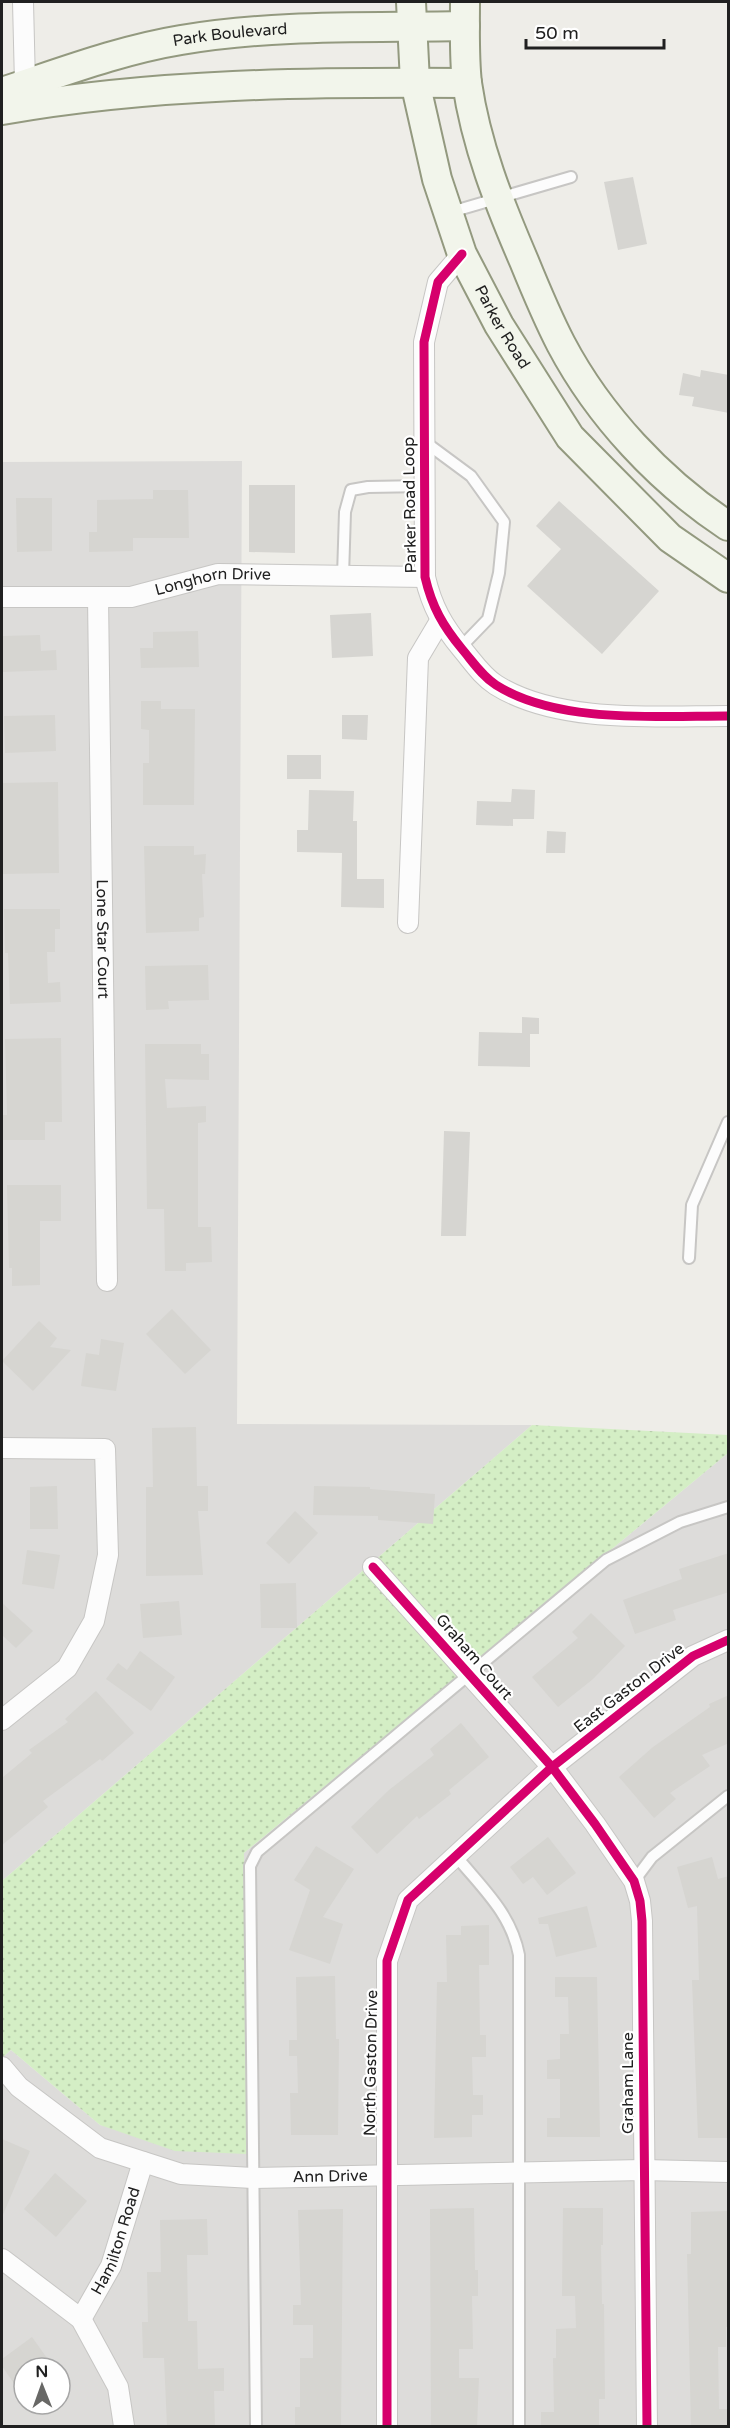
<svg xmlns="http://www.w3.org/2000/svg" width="730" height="2428" font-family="'Varela Round',sans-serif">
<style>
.residential{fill:#dddcda;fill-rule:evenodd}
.grass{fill:url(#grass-dots)}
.building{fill:#d6d5d1}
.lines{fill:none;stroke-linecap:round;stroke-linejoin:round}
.lane-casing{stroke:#c7c6c4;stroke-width:14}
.street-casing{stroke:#c7c6c4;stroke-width:22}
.secondary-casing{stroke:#93997f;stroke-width:32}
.lane{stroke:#fcfcfc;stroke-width:10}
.street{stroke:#fcfcfc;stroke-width:20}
.secondary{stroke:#f2f5eb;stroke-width:28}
.cycleway-casing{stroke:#fff;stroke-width:13}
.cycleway{stroke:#d6006c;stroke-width:9}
.labels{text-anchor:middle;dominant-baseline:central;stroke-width:4.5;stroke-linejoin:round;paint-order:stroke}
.street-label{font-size:16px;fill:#202020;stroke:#fff}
</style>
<defs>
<pattern id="grass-dots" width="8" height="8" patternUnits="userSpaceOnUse" patternTransform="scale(1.5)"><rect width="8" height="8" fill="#d4eec5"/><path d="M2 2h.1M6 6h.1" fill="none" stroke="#b6cca9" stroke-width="1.8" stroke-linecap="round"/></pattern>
</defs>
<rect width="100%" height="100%" fill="#eeede8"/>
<g class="residential">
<polygon points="242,461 237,1424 532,1425 2,1881 2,462"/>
<path d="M 728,1453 L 728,2426 L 2,2426 L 2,2058 L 11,2050 L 100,2125 L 247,2154 L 244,1853 ZM 24,2368 L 60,2368 L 60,2404 L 24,2404 Z"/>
</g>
<polygon class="grass" points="532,1425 728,1435 728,1453 244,1853 247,2154 175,2151 100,2125 11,2050 2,2058 2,1881"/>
<g class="building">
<polygon points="633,177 647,244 618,250 604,182"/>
<polygon points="701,370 729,375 729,413 692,406 694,397 679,395 683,373 700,377"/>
<polygon points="249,485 295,485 295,553 249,552"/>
<polygon points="153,490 188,490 189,538 133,538 133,551 89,552 89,532 97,532 97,500 153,499"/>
<polygon points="16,498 52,498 52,551 17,552"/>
<polygon points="559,501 659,591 602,654 527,586 561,549 536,526"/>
<polygon points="371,613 373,656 332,658 330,615"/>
<polygon points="198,631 199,667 141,668 140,648 153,648 153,632"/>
<polygon points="40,635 41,651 56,650 57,670 3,672 2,636"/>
<polygon points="141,701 161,701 161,709 195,709 194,805 143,805 143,763 149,763 149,730 141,729"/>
<polygon points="55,715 56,751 5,753 4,716"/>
<polygon points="342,715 368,715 367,740 342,739"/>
<rect x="287" y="755" width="34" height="24"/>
<polygon points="58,782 59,873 3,874 2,783"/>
<polygon points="512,789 535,790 534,819 513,819 513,826 476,825 477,801 511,802"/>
<polygon points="309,790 354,791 353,821 357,821 357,879 384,879 384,908 341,907 342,853 297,852 297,830 308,830"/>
<polygon points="547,831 566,832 565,853 546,853"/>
<polygon points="144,846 194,846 194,855 206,854 205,874 202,874 204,917 199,918 199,931 146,933"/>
<polygon points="4,909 60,909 60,929 55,929 55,952 47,952 48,983 60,982 61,1002 10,1004 8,953 5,953"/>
<polygon points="208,965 209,1000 168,1001 169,1009 146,1010 145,966"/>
<polygon points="522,1017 539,1018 539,1034 530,1034 530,1067 478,1066 479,1032 522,1033"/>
<polygon points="61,1038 62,1122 45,1122 45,1140 2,1140 2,1115 7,1115 5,1039"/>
<polygon points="145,1044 201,1044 201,1054 209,1054 209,1080 165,1079 167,1108 206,1106 206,1122 198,1123 198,1227 211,1227 212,1262 186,1263 186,1271 165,1271 164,1209 147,1209"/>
<polygon points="444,1131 470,1132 466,1236 441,1236"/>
<polygon points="7,1185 61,1185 61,1221 40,1221 40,1285 12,1286 12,1268 9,1268"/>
<polygon points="172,1309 211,1350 185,1374 146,1334"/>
<polygon points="39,1321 57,1338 50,1347 71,1350 33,1391 2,1361"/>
<polygon points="101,1339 124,1343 116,1391 81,1386 86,1353 99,1355"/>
<polygon points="196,1427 197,1486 208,1486 208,1511 198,1511 203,1575 146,1576 146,1487 153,1487 152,1428"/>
<polygon points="57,1486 58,1529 30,1529 30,1487"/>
<polygon points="314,1486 370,1487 370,1489 435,1494 433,1524 378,1520 378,1516 313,1515"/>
<polygon points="295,1511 318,1533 289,1564 266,1543"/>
<polygon points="27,1550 60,1555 54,1589 22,1584"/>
<polygon points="729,1553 729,1592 673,1610 676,1620 635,1634 623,1600 682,1579 679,1569"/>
<polygon points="296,1583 297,1628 261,1628 260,1584"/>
<polygon points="179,1601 182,1635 143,1638 140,1604"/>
<polygon points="2,1603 33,1631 16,1648 2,1635"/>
<polygon points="591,1613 625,1646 593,1679 558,1707 532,1677 578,1638 572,1632"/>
<polygon points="140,1651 175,1677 151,1711 106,1679 118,1663 127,1670"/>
<polygon points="96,1691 134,1733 102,1761 100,1759 43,1801 48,1807 2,1845 2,1778 32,1753 29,1750 68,1722 65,1719"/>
<polygon points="729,1695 729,1743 702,1755 710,1766 670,1793 676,1799 654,1818 619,1777 653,1747 710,1707 709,1704"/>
<polygon points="461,1723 489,1757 449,1790 451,1794 419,1819 417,1816 377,1854 351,1827 389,1790 434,1755 430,1749"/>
<polygon points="548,1837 576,1873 547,1895 533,1877 523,1884 510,1867"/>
<polygon points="316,1846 354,1869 323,1917 343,1924 330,1964 289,1950 310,1890 294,1880"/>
<polygon points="712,1857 718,1879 729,1876 729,2138 698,2138 692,1980 699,1980 697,1906 688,1908 677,1867"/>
<polygon points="587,1906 597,1947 556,1957 548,1924 539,1924 538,1918"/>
<polygon points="489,1925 489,1965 479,1965 480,2035 486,2035 486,2057 472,2057 473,2095 483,2095 483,2115 472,2115 472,2137 434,2138 437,1982 447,1982 446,1935 461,1935 461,1926"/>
<polygon points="335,1976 336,2039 339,2039 338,2135 291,2135 290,2093 298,2093 297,2056 289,2056 289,2040 297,2040 296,1977"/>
<polygon points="555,1977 597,1977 600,2137 547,2137 547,2118 560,2118 560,2079 547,2079 547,2060 560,2059 560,2034 569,2034 568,1997 555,1997"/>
<polygon points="2,2139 30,2151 2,2217"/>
<polygon points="55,2173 87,2201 56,2237 24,2209"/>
<polygon points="474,2208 475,2270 478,2270 478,2296 472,2296 473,2349 459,2349 459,2378 479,2378 477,2427 431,2427 430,2209"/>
<polygon points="563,2208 603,2208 603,2245 601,2245 602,2304 604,2304 605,2399 599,2399 599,2427 541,2427 541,2412 554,2412 553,2358 556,2358 556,2329 576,2328 575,2296 562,2296"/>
<polygon points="343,2209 341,2427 295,2427 295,2407 300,2407 300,2358 313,2358 313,2325 293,2325 293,2305 301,2305 298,2210"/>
<polygon points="729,2211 729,2327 726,2327 726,2347 718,2347 719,2409 729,2409 729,2427 691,2427 687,2254 691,2254 691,2212"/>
<polygon points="207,2219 208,2255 187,2255 188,2321 197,2321 198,2369 224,2368 224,2391 214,2391 215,2427 167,2427 164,2358 143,2358 142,2322 148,2322 147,2272 161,2272 160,2220"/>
<polygon points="32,2337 54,2368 24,2368 24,2398 2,2366 2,2359"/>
</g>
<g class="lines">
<defs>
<g id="lane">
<polyline points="451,212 571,177"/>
<polyline points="425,442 471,476 504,522 499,573 488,619 460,648"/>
<polyline points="343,576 345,512 351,490 368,487 425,486"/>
<polyline points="689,1258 692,1205 728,1122"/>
<path d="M 456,1856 C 482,1888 511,1913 519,1955 L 519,2426"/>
<polyline points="634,1881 652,1857 728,1796"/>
<polyline points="256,2426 250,1866 257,1852 606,1560 680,1522 728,1507"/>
</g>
<g id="street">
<polyline points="23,2 25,84"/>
<path d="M 462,254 L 438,282 L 424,342 L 425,577 C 432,607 443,626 462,649 C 473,662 482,676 496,685 C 558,724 658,716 728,716"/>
<path id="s1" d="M 2,597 L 131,597 L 218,574 L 425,577"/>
<path id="s2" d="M 98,597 L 107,1281"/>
<polyline points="408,923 418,658 440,621"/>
<polyline points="2,1448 105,1449 108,1555 94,1621 67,1668 2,1720"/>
<polyline points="373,1567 552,1767 595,1824 634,1881 640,1901 642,1921 647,2426"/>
<path id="s3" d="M 2,2067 L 19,2087 L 100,2148 L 181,2174 L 253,2178 L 643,2170 L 728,2172"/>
<polyline points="2,2259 81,2319 118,2387 124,2426"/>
<path id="s4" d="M 81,2319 L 111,2266 L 143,2162"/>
<polyline points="387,2426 387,1961 408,1900 552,1767 693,1656 728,1640"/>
</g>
<g id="secondary">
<path id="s5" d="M 411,2 L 415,82 L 437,179 L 462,254 L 499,325 L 570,437 L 670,538 L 728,578"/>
<path d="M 465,2 C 465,28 464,57 467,83 C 476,145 499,203 524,261 C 535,288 547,317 561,344 C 599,416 660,481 728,526"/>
<path id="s6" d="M 2,92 C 60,73 120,50 181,40 C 275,24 370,28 465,26"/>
<path d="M 2,110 C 154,83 312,82 467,83"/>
</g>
</defs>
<use href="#lane" class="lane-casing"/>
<use href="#street" class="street-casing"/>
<use href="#secondary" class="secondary-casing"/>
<use href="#lane" class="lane"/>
<use href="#street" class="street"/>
<use href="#secondary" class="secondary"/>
<defs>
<g id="cycleway">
<path d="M 462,254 L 438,282 L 424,342 L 425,577 C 432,607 443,626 462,649 C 473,662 482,676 496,685 C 558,724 658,716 728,716"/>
<polyline points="373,1567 552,1767 595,1824 634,1881 640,1901 642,1921 647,2426"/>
<polyline points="387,2426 387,1961 408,1900 552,1767 693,1656 728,1640"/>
</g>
</defs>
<use href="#cycleway" class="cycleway-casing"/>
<use href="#cycleway" class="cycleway"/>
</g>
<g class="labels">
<g class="street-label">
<text stroke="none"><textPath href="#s6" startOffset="236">Park Boulevard</textPath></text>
<text stroke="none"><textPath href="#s5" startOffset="342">Parker Road</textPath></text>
<text transform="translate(410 505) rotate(-91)">Parker Road Loop</text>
<text stroke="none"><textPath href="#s1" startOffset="213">Longhorn Drive</textPath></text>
<text stroke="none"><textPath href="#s2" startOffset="342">Lone Star Court</textPath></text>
<text transform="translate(474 1657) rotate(49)">Graham Court</text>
<text transform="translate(629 1688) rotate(-38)">East Gaston Drive</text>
<text transform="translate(371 2063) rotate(-89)">North Gaston Drive</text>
<text transform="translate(628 2083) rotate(-90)">Graham Lane</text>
<text stroke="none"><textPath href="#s3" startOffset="362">Ann Drive</textPath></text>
<text stroke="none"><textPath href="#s4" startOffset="86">Hamilton Road</textPath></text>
</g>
</g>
<rect width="730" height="2428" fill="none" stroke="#202020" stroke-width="6"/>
<g transform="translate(42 2386) rotate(359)"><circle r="28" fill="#ffffff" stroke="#a6a6a6" stroke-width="1.5"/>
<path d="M0-4.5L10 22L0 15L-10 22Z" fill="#686866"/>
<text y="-9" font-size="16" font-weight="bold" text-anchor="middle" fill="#202020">N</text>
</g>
<path d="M526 39v9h138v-9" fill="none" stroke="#202020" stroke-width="3"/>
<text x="535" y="39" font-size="18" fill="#202020" stroke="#ffffff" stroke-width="4.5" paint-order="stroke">50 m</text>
</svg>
